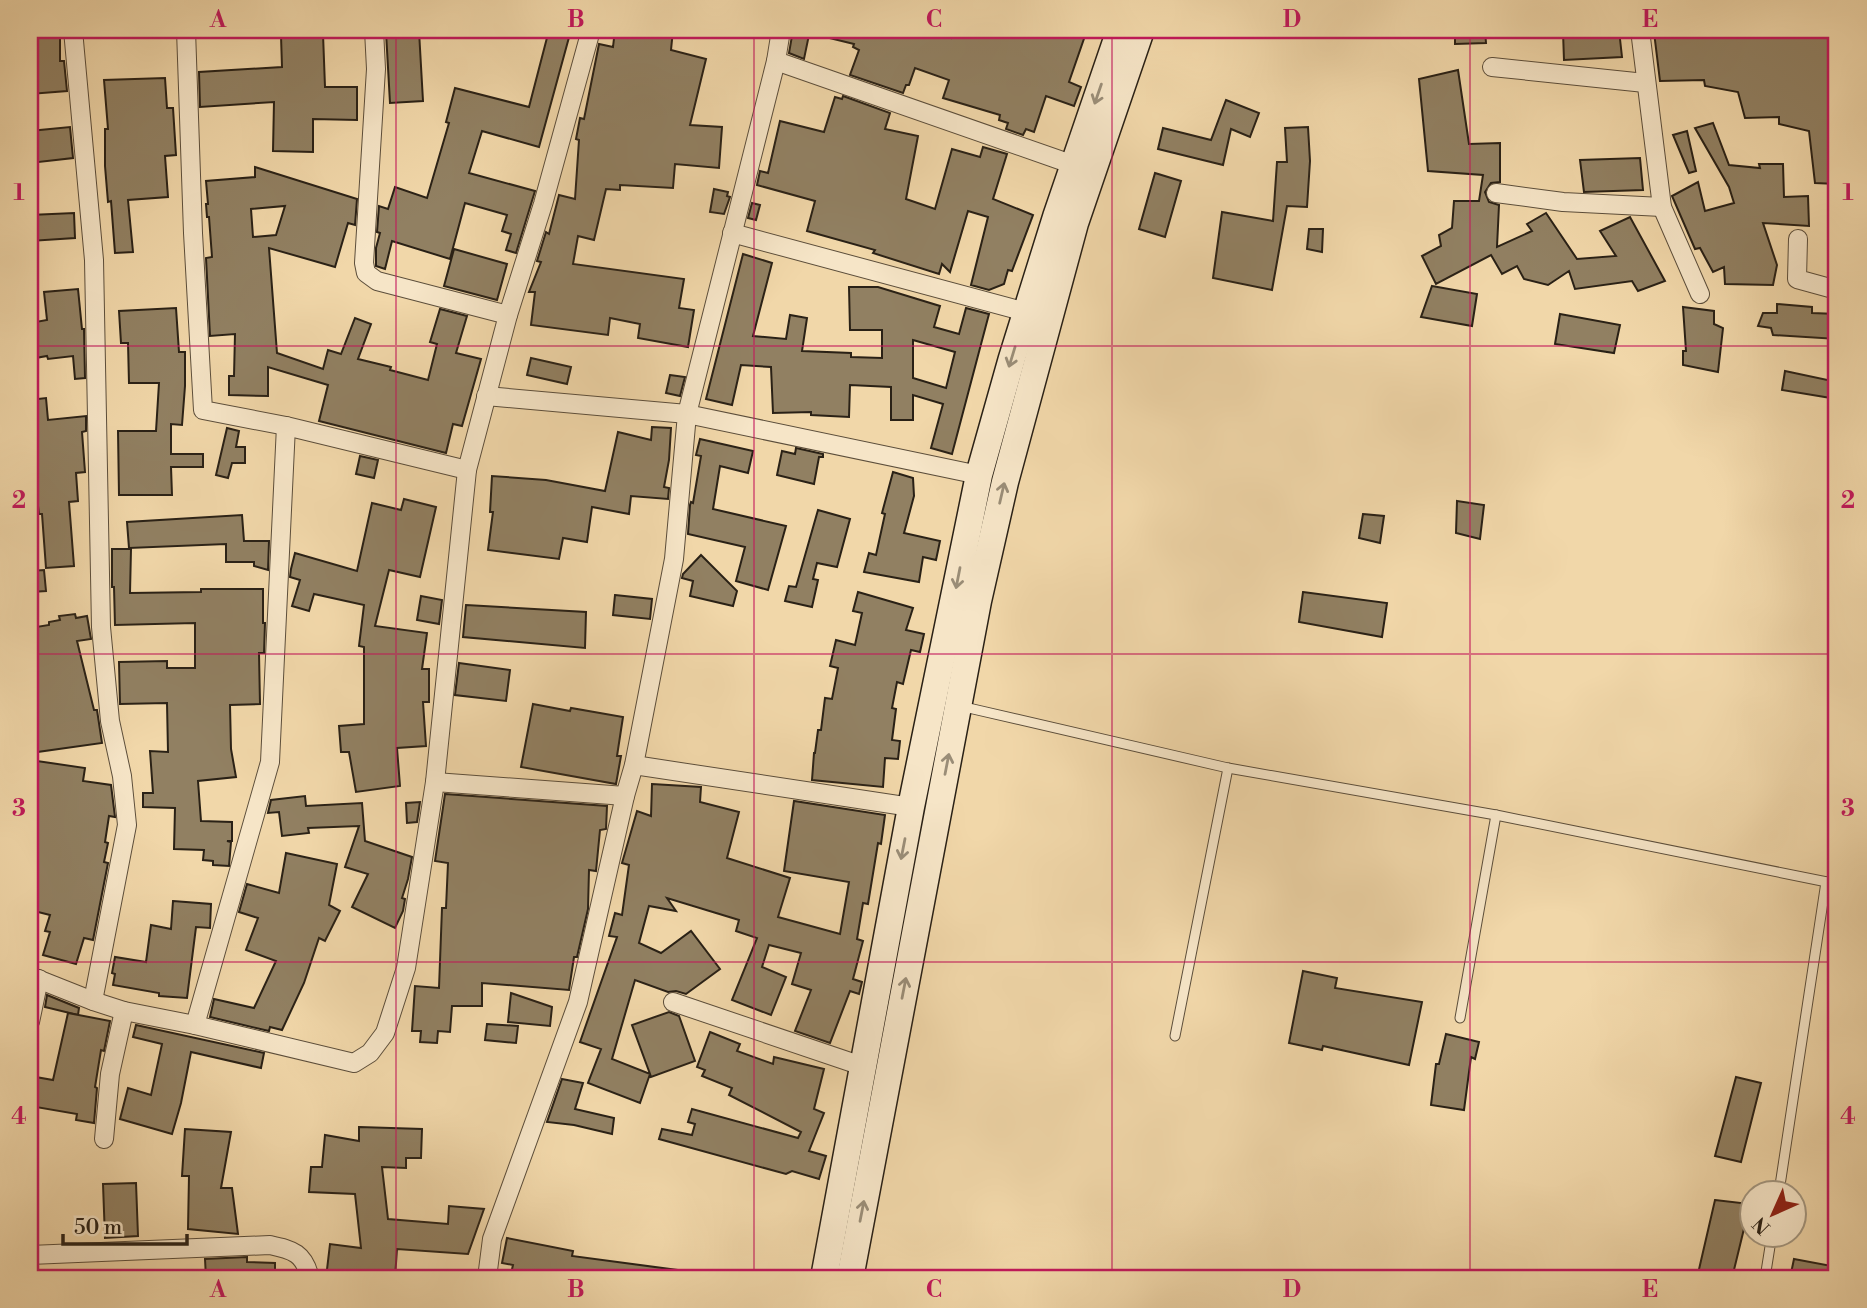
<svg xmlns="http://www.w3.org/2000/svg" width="1867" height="1308" font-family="'Libre Bodoni',serif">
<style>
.building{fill:#918062;stroke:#2a2116;stroke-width:2;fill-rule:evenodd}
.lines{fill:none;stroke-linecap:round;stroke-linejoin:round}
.lane-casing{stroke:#5c4e3b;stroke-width:11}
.street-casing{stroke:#5c4e3b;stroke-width:20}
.secondary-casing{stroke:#2a2116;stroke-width:29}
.lane{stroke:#f6e5c7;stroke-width:9}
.street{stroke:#f6e5c7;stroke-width:18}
.secondary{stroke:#f6e5c7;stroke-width:26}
.oneway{stroke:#9a8d77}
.grid{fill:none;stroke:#c2185b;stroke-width:2;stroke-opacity:0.55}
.neatline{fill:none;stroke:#c2185b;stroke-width:2.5}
.grid-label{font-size:23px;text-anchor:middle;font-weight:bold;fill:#c2185b}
</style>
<rect width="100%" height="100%" fill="#f1d7a9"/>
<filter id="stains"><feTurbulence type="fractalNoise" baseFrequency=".00286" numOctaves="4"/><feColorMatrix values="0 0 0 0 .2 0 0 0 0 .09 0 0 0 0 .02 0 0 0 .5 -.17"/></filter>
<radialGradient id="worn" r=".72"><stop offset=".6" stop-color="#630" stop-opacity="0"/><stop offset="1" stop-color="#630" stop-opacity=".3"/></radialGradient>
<g class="building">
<polygon points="30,30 60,30 60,61 64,61 67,91 30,94"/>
<polygon points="549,30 571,30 539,147 482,131 469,173 535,191 516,253 506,250 511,234 502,231 507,215 465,203 450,259 392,241 385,269 376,266 376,248 380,233 377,232 379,206 388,209 395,187 427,198 449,123 446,122 455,88 529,107"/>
<polygon points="615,30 673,30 671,50 706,59 690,125 722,127 719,168 675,164 673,188 620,185 620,190 606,189 594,240 578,236 573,264 684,279 679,308 694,310 688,347 638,338 640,324 610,318 608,335 531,325 535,292 529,292 541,262 537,261 546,232 549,234 559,195 575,199 579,140 576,139 580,118 584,119 599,44 613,47"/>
<polygon points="793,30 810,30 804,59 789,53"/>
<polygon points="817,30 927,30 951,38 953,30 1087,30 1069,82 1081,87 1074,106 1046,96 1034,132 1026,129 1023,135 1006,129 1008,123 999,120 1000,115 943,98 949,80 915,68 909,85 906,85 903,93 850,75 859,50 853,47 854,44 817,35"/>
<polygon points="1455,30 1485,30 1486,43 1455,44"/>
<polygon points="1619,30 1622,57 1564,60 1563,32"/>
<polygon points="1736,30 1736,38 1779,34 1779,30 1837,30 1837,184 1815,183 1809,131 1779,124 1779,117 1745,118 1738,92 1705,86 1704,80 1660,81 1654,32"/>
<polygon points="419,31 423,101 390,103 386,32"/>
<polygon points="323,34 325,87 357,87 357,120 313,119 313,152 273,151 274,102 200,107 199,72 282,67 281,36"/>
<polygon points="1458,70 1469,144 1500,143 1500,182 1491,183 1485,192 1489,202 1499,205 1497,247 1532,231 1527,224 1546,213 1577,259 1616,256 1600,231 1630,217 1665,281 1638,291 1632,281 1575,289 1569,271 1548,285 1524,279 1517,266 1502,274 1491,255 1436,284 1422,256 1441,246 1439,235 1452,228 1454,201 1479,201 1483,175 1428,171 1419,79"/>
<polygon points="165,78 167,108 173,108 176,155 165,156 168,197 128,200 133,252 115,253 111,201 108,202 105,166 105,129 108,129 104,80"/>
<polygon points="843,96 890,113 885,129 918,136 906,199 935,209 952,149 980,157 983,147 1007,154 993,199 1033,215 1012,271 1008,270 1004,284 989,290 971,285 988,217 968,211 950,272 942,264 939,274 873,253 875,250 807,231 815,201 757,185 760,171 768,173 780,121 824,132 835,97 842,99"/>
<polygon points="1226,100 1259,113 1250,137 1231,129 1223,165 1158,149 1163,128 1211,140"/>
<polygon points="1713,123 1729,165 1760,168 1759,164 1783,164 1784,197 1808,196 1809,226 1763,223 1777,265 1773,285 1725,284 1724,267 1713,272 1700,248 1695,249 1672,196 1698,182 1705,211 1734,203 1729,187 1695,128"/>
<polygon points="70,127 73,158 30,163 30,131"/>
<polygon points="1308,127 1310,161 1307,207 1287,206 1272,290 1213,278 1222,212 1273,221 1277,162 1287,162 1285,128"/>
<polygon points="1687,131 1696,171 1689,173 1673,135"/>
<polygon points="1640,158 1643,190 1584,192 1580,160"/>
<path d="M 255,167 L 357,199 L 355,225 L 348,223 L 335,267 L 269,248 L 277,353 L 323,369 L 328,350 L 341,354 L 355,318 L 371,324 L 358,359 L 391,367 L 390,370 L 428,380 L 437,344 L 430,342 L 440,309 L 467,316 L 456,353 L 481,359 L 462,426 L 453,424 L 446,453 L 319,421 L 328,385 L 268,367 L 268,396 L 229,395 L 229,376 L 234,376 L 235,334 L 210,336 L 206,258 L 212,257 L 209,217 L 207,217 L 206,204 L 208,204 L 206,181 L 255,177 ZM 285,206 L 276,235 L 253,237 L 251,209 Z"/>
<polygon points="1155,173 1181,181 1165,237 1139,229"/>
<polygon points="714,189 728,192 727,196 730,197 724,214 710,212"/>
<polygon points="752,203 760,205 756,220 748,218"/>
<polygon points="74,213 75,238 30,241 30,215"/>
<polygon points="1309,229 1323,229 1322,252 1307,249"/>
<polygon points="454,249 507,264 497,300 444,286"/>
<path d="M 743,254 L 772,263 L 753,336 L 786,339 L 790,315 L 807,318 L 802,351 L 851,353 L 851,357 L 882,358 L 882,330 L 850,330 L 849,287 L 878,287 L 940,306 L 934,327 L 959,334 L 966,308 L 989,314 L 952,454 L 931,448 L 943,404 L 913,395 L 913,420 L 891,420 L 891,387 L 850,385 L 849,417 L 811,415 L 811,412 L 773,413 L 771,367 L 741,365 L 732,405 L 706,399 ZM 913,340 L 955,352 L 946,388 L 913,378 Z"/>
<polygon points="1432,286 1477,294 1472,326 1421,317"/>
<polygon points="78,289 82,329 84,329 85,378 75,379 73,356 48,359 47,356 30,359 30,323 47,320 44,292"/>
<polygon points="1777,304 1812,307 1812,313 1837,314 1837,339 1773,335 1771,328 1758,326 1763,313 1777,313"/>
<polygon points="1683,307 1714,311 1714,324 1723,328 1718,372 1683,365 1683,351 1686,351"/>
<polygon points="176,308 179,352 185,352 185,386 182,425 171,424 171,454 203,454 203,467 171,467 172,495 119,495 118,431 156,431 159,383 129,383 128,343 121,343 119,311"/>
<polygon points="1560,314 1620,325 1614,353 1555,344"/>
<polygon points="531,358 571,367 567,384 527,375"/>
<polygon points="1785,371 1837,382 1837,399 1782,390"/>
<polygon points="670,375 685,377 680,396 666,393"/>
<polygon points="46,398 48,420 86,416 86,431 82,432 85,472 76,473 78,501 69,502 74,566 46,568 42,514 39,514 38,506 32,507 30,400"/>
<polygon points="652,427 671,428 669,460 664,487 669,488 668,499 631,496 629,514 592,507 587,542 563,538 559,559 488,550 493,512 490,512 492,476 546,480 605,491 618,432 651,440"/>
<polygon points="227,428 239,431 236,447 245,447 245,463 232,463 228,478 216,475"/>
<polygon points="700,439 753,451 748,473 720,466 713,509 786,526 768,590 736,581 745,547 688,534 690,505 691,502 693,503 701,456 696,455"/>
<polygon points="796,448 823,454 823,457 819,457 814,484 777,475 782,451 795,454"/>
<polygon points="360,456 378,460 374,478 356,474"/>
<polygon points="893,472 913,478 914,496 904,533 940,541 936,560 923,557 919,582 864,572 869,553 876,555 885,514 882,513"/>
<polygon points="404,499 436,507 420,577 389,570 375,626 427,633 422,669 429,669 429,702 423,702 426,746 397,748 400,786 356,792 349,752 341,752 339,726 364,724 364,647 359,646 364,605 314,594 309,611 292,606 300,580 290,577 291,569 295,553 357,571 372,503 401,510"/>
<polygon points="1457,501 1484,505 1480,539 1456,533"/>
<polygon points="818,510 850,519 837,567 817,563 813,579 818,580 812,607 785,601 789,586 796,587"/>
<polygon points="1363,514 1384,516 1380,543 1359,538"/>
<polygon points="242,515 244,541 269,541 268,570 254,566 254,562 226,562 226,544 129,548 127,522"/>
<polygon points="112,549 131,549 130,593 201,592 201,589 263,589 263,623 265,623 264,653 259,653 260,704 230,705 231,749 236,777 198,781 201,821 232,822 232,841 227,841 231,842 229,866 213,865 213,861 203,860 204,850 174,849 175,808 143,807 143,793 153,793 150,751 168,752 167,703 120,704 119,662 167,661 167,668 195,668 195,623 115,625 114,587 112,587"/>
<polygon points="701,555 737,591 733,606 690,596 693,581 682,578 683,574"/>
<polygon points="44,570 46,591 31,592 30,571"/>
<polygon points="858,592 913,608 906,630 924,634 920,652 911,650 903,684 897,682 892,708 896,709 892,740 900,741 898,759 885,758 883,787 812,780 814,753 815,753 818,730 821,730 825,698 832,699 838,668 830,666 836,640 855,645 862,613 853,611"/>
<polygon points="1303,592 1387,603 1382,637 1299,622"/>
<polygon points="615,595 652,599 650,619 613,615"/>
<polygon points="421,596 442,600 439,624 417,620"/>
<polygon points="466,605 586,612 585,648 463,637"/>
<polygon points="75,614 76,618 87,616 91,639 77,641 94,710 97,710 102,743 30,753 30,628 49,625 49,622 60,620 59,616"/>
<polygon points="459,663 510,670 506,701 455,695"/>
<polygon points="533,704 570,711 571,708 623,717 617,756 621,756 616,784 521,767"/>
<polygon points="30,760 85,768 83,781 111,785 115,817 109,816 105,842 108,843 104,862 108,863 93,940 84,938 76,964 43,955 50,932 45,931 50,915 30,910"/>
<polygon points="652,784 701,787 700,802 739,812 727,858 790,878 778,917 840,934 849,882 784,871 794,801 885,815 881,844 878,843 868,904 863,903 857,939 863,941 853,979 862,982 859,994 850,991 830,1043 795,1031 811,990 792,984 801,953 769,945 762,967 786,977 771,1015 732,1000 757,938 736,931 739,920 667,898 676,911 649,906 639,943 661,953 691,931 720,969 686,994 676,991 668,992 635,980 612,1059 650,1074 632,1025 669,1012 679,1016 695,1061 651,1077 650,1074 640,1103 588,1083 601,1049 580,1042 617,937 609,936 615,913 622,915 629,865 622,863 637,811 651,816"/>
<polygon points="445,794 607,806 606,829 600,830 596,871 589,870 588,909 577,957 574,957 569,990 482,983 482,1006 452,1006 450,1032 438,1031 437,1043 420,1042 421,1031 412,1031 415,986 439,988 442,908 446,908 448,863 435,861"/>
<polygon points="305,796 306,806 362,803 365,841 412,857 408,879 402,898 405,899 403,911 395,928 352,907 368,874 345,867 359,826 308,828 309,833 282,836 279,812 268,813 271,800"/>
<polygon points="420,802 417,822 407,823 406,803"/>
<polygon points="286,853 337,864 329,905 340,911 325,941 319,938 304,983 282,1030 270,1027 269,1031 210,1017 214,999 254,1008 276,961 246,950 258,918 239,912 247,884 279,893"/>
<polygon points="173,901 211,904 210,928 196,927 187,998 159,996 159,993 113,985 115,974 112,973 115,957 146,962 151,925 171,929"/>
<polygon points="1303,971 1337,978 1335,988 1422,1002 1409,1065 1323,1046 1322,1050 1289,1043"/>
<polygon points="511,993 552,1007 550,1026 508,1022"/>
<polygon points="47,995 79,1008 78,1015 45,1007"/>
<polygon points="68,1013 110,1021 104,1051 101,1050 95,1087 97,1088 94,1123 76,1120 77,1114 30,1106 30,1076 53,1080"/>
<polygon points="487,1024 518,1026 516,1043 485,1040"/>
<polygon points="136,1025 264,1053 261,1068 191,1052 181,1103 172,1134 120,1119 128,1088 151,1095 162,1044 133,1037"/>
<polygon points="710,1032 740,1044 737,1051 773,1064 774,1057 824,1069 814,1109 824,1113 809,1151 826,1156 819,1179 792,1171 786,1174 659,1139 662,1129 692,1135 695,1124 688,1122 692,1109 798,1138 801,1132 729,1095 732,1088 702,1076 705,1070 697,1067"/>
<polygon points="1446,1034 1479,1042 1475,1059 1471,1057 1464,1110 1431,1105 1436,1064 1439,1064"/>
<polygon points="1736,1077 1761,1083 1741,1162 1715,1156"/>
<polygon points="562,1079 583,1083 575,1109 614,1118 612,1134 574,1125 547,1122"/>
<polygon points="359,1127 422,1129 421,1158 406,1158 406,1168 382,1167 388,1219 448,1224 449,1206 484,1209 468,1254 397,1249 395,1278 326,1278 330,1244 361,1248 355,1194 309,1192 311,1167 322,1167 325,1135 359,1141"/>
<polygon points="185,1129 231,1132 221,1188 232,1188 238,1234 188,1229 189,1176 182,1176"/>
<polygon points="136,1183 138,1236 105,1238 103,1184"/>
<polygon points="1715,1200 1750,1204 1732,1278 1697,1278"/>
<polygon points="507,1238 573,1251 572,1256 677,1270 677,1278 510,1278 513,1265 502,1263"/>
<polygon points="247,1257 247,1262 275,1263 275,1278 206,1278 205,1259"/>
<polygon points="1794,1259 1837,1267 1837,1278 1790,1278"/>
</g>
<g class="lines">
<defs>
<g id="lane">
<polyline points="960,706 1228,768 1496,815 1837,884"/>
<polyline points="1460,1018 1496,815"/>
<polyline points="1175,1036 1228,768"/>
<polyline points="1779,1192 1826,882"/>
<polyline points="1765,1278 1772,1234"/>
</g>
<g id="street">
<polyline points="73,30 94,260 101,627 110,721 122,776 127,825 93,1001"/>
<polyline points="186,30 193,233 203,410 286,426 467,470"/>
<polyline points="374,30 376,69 364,263 366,273 377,281 508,315"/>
<polyline points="1640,30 1662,207 1700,294"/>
<polyline points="776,61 1074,165"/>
<polyline points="1492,67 1645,83"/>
<polyline points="1496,193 1563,202 1662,207"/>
<polyline points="732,233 1026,312"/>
<polyline points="1798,239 1797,279 1837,290"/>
<polyline points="486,396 687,414 979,475"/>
<polyline points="634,765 911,807"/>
<polyline points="435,782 625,796"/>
<polyline points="30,976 93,1001 124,1011 195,1025 354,1063 370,1053 385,1033 406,968 435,782 467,470 508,315 543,204 591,30"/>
<polyline points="673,1002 862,1066"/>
<polyline points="30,1022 39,979"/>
<polyline points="195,1025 270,762 286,426"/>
<polyline points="104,1139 110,1074 124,1011"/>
<path d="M 30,1255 L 270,1245 C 293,1250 304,1253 310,1278"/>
<polyline points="487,1278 492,1239 578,1002 625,796 634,765 674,559 687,414 776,61 781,30"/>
</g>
<g id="secondary">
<polyline points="824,1278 911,807 979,475 1012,358 1056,217 1120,30"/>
<polyline points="850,1278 978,601 1005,482 1075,223 1141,30"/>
</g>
</defs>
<use href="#lane" class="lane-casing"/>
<use href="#street" class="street-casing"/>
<use href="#secondary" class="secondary-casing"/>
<use href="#lane" class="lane"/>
<use href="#street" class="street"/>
<use href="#secondary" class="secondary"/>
</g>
<defs><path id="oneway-shaft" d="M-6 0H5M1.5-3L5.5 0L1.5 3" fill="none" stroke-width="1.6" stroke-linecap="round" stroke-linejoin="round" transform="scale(1.75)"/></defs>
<g class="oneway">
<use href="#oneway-shaft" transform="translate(1098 94) rotate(109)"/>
<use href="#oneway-shaft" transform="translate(1012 357) rotate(107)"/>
<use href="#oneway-shaft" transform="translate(1002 493) rotate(-77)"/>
<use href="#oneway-shaft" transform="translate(958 578) rotate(101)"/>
<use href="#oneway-shaft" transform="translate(947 764) rotate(-79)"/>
<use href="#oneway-shaft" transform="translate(903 849) rotate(101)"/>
<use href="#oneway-shaft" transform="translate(904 988) rotate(-79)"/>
<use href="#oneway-shaft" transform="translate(862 1211) rotate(-79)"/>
</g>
<path class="grid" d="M 396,30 L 396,1278M 754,30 L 754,1278M 1112,30 L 1112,1278M 1470,30 L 1470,1278M 30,346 L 1837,346M 30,654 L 1837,654M 30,962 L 1837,962"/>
<rect width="1867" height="1308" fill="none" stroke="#f1d7a9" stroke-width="77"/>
<g transform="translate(1773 1214) rotate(225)"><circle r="33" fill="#f6e5c7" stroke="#a49780" stroke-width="2"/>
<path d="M0-5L12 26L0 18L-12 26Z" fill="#8f2418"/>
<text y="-10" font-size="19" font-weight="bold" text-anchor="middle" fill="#2a2116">N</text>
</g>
<path d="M63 1234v10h124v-10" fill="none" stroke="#2a2116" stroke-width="3.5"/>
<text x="74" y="1234" font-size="21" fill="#2a2116" stroke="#f6e5c7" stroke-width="5" paint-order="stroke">50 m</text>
<rect x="38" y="38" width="1790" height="1232" class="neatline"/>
<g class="grid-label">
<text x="218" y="27">A</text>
<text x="576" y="27">B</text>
<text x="934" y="27">C</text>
<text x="1292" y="27">D</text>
<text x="1650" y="27">E</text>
<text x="19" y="200">1</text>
<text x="1848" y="200">1</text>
<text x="19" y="508">2</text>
<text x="1848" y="508">2</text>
<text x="19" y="816">3</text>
<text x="1848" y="816">3</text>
<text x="19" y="1124">4</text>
<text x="1848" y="1124">4</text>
<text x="218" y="1297">A</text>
<text x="576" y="1297">B</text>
<text x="934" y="1297">C</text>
<text x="1292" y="1297">D</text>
<text x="1650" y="1297">E</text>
</g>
<rect width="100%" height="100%" filter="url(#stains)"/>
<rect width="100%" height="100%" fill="url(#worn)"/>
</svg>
